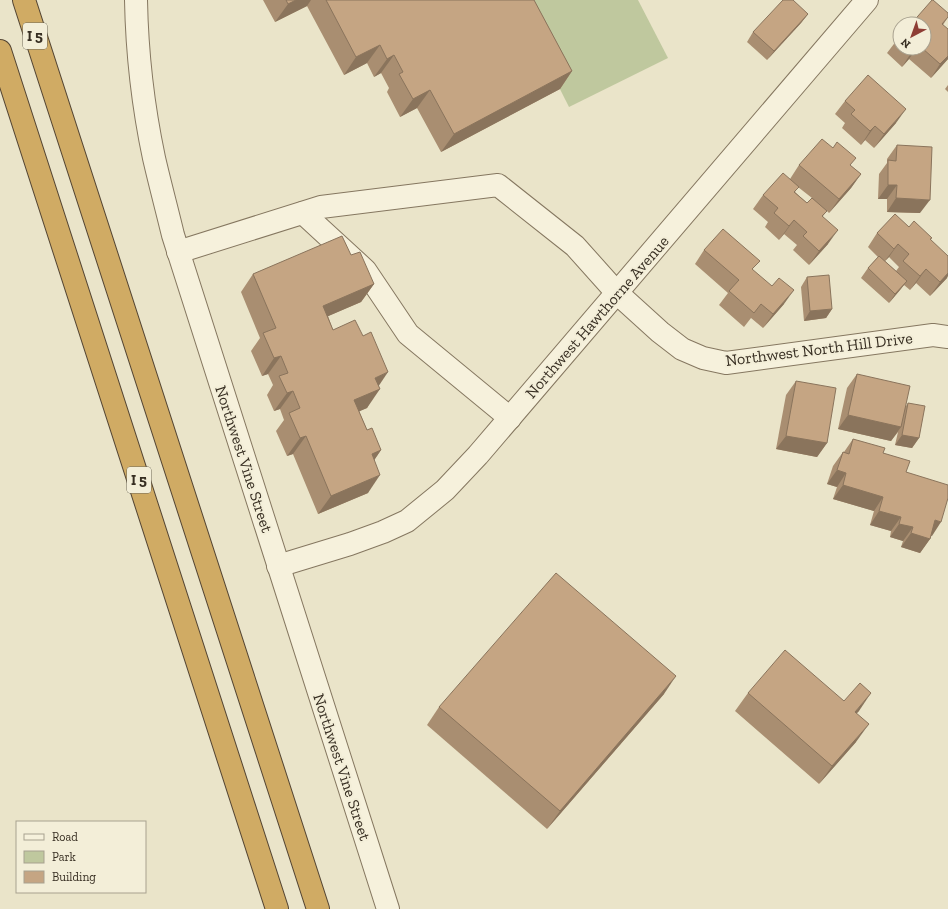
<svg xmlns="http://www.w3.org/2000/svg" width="948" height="909" font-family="'Zilla Slab',serif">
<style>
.green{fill:#bfc89e}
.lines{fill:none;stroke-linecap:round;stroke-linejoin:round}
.minor-casing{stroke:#857760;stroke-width:24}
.highway-casing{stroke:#544533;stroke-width:24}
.minor{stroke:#f6f1dc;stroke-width:22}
.highway{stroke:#d0ab64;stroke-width:22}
.wall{fill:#a98e71;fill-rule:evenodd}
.shaded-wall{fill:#8a745c}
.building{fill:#c5a583;stroke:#8a745c}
.labels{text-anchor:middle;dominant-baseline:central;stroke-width:4;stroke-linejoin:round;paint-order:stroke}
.shield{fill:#f3eed8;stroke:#6f6859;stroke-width:1}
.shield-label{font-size:15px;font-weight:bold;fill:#372e22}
.street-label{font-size:16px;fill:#372e22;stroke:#f3eed8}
</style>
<rect width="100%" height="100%" fill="#eae4c9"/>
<polygon class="green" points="515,0 638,0 668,58 569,107"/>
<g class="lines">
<defs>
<g id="minor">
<path d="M 136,0 C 137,53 143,106 154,158 C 160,184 167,210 173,235 L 388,909"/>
<polyline points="303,213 365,270 408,334 510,418"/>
<polyline points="178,252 321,207 498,185 575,246 617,293 660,332 682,349 703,358 726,363 933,335 948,337"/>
<polyline points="278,566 350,544 383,532 407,521 445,490 478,455 867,0"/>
</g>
<g id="highway">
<polyline points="24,0 318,909"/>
<polyline points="0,51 277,909"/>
</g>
</defs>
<use href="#minor" class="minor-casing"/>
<use href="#highway" class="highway-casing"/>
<use href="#minor" class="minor"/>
<use href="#highway" class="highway"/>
</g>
<g class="wall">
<polygon points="263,0 534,0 572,71 560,89 441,152 417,108 400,117 387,92 389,88 381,73 374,77 367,63 344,75 307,6 275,22"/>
<polygon points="948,13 948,17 943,25 948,59 931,78 909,59 902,67 887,53 900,36 900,48 924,48"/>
<polygon points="808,14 801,23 767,60 747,42 753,32"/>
<polygon points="948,85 948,92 945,89"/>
<polygon points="845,101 896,123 874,148 865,140 861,145 842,128 845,123 835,114"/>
<polygon points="897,145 920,213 887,212 887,199 878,199 879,174 887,163 887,159"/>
<path d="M 799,165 L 851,166 L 861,174 L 851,188 L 829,213 L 827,211 L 823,216 L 828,244 L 809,265 L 793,250 L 797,245 L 784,234 L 779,240 L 765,227 L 768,222 L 753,209 L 763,195 L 790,179 ZM 798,187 L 812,198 L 807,203 L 795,192 Z"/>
<path d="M 909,227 L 930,240 L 947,278 L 930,296 L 916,283 L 910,290 L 904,285 L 900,290 L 889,303 L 861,278 L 868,268 L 878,257 L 868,247 L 877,233 ZM 889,257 L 899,267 L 896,271 L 885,261 Z"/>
<polygon points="704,250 753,270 784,304 763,328 751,318 744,327 719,305 728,293 695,264"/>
<polygon points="351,255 374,284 361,302 328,316 333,330 378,386 367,408 359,411 367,430 381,450 374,460 368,493 318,514 293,454 287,456 276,431 284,420 280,409 274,411 267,395 273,385 268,374 262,376 251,351 260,338 241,292 253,274"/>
<polygon points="807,277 832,309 826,318 804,321 801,287"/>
<polygon points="857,374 906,406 908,403 919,438 912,448 895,445 898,432 891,441 838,429 847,388"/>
<polygon points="796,381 827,443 817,457 776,449 786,395"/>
<polygon points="853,439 883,453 906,472 932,536 931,535 930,539 920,553 901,547 903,541 890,537 891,531 870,525 874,511 833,499 837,487 827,484 833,466 843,452 844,452"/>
<polygon points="748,693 844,701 859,711 856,713 856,742 819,784 735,711"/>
<polygon points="664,694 547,829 427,725 439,707"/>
</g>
<g class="shaded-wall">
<polygon points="296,0 311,0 307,6 275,22 288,4"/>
<polygon points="808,14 801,23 767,60 774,51"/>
<polygon points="380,45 367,63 344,75 356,57"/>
<polygon points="916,48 917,48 909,59 902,67 911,53"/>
<polygon points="394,55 381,73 374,77 387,59"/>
<polygon points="948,56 948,59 931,78 940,64"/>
<polygon points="572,71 560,89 441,152 454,134"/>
<polygon points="430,90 417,108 400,117 413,99"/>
<polygon points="906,109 896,123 874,148 884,134"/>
<polygon points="875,126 865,140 861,145 870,131"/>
<polygon points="861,174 851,188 829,213 839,199"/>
<polygon points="888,185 897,185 887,199 878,199"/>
<polygon points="896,198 930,200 920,213 887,212"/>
<polygon points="794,220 784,234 779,240 789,226"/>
<polygon points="838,230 828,244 809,265 819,251"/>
<polygon points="898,244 889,257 884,262 894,249"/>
<polygon points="926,269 916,283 910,290 920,276"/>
<polygon points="948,273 948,276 947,278 930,296 940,282"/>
<polygon points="907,281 900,290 889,303 895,294"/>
<polygon points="374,284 361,302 310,324 323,306"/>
<polygon points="794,290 784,304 763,328 773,314"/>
<polygon points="832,309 826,318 804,321 810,311"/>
<polygon points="281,356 268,374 262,376 274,358"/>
<polygon points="388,372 376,390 375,378"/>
<polygon points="380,389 367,408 342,419 354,400"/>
<polygon points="293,391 280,409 274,411 287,393"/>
<polygon points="848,415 901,427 891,441 838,429"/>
<polygon points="902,435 919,438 912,448 895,445"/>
<polygon points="306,436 293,454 287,456 300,438"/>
<polygon points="786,436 827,443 817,457 776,449"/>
<polygon points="381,450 369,468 372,454"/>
<polygon points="837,470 846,473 837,487 827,484"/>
<polygon points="380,475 368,493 318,514 331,496"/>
<polygon points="843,485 883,497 874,511 833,499"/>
<polygon points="879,511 901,517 891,531 870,525"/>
<polygon points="935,520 941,522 932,536 925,534"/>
<polygon points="899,524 913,527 903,541 890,537"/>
<polygon points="911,533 930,539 920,553 901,547"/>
<polygon points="676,676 664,694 547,829 560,811"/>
<polygon points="871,693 859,711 842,730 855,712"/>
<polygon points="869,724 856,742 819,784 832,766"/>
</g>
<g class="building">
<polygon points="286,0 296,0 288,4"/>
<polygon points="326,0 534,0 572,71 454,134 430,90 413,99 399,74 403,72 394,55 387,59 380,45 356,57"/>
<polygon points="783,0 793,0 808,14 774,51 753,32"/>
<polygon points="932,0 933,0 948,13 948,17 942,24 948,29 948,56 940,64 922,48 924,48 924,24 911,24"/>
<polygon points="900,36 900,42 897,40"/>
<polygon points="906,48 916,48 911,53"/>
<polygon points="868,75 906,109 884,134 875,126 870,131 851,114 855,110 845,101"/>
<polygon points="822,139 833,148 837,142 856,158 850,165 861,174 839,199 799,165"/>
<polygon points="897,145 932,147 930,200 896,198 897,185 888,185 888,160 896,161"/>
<polygon points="783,173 799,187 794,192 807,203 812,198 827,211 822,216 838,230 819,251 803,236 807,232 794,220 789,226 774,213 778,208 763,195"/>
<polygon points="895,214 909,227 914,221 932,238 930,239 948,256 948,273 940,282 926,269 920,276 903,261 909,254 898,244 894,249 877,233"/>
<polygon points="723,229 760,261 752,269 772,286 779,278 794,290 773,314 761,304 754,313 729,291 739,280 704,250"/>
<polygon points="342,236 351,255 360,252 374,284 323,306 333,330 355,320 363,336 371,332 388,372 375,378 380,389 354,400 367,430 372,428 381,450 372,454 380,475 331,496 306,436 300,438 289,413 300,408 293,391 287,393 279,376 288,373 281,356 274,358 263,333 276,328 253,274"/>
<polygon points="879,256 907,281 895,294 868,268"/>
<polygon points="829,275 832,309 810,311 807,277"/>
<polygon points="857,374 910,386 901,427 848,415"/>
<polygon points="796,381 836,388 827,443 786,436"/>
<polygon points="908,403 925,406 919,438 902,435"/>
<polygon points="853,439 885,448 883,453 910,461 906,472 948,485 948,498 941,522 935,520 930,539 911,533 913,527 899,524 901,517 879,511 883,497 843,485 846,473 837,470 843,452 849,454"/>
<polygon points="556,573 676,676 560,811 439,707"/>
<polygon points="785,650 844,701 860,683 871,693 855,712 869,724 832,766 748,693"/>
</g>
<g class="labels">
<g class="shield">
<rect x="23" y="23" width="24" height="26" rx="3"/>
<rect x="127" y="467" width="24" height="26" rx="3"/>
</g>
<g class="shield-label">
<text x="35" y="36">I 5</text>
<text x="139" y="480">I 5</text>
</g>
<g class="street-label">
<text transform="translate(597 317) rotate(-49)">Northwest Hawthorne Avenue</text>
<text transform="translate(819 349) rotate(-7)">Northwest North Hill Drive</text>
<text transform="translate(244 459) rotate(72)">Northwest Vine Street</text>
<text transform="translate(342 767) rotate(72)">Northwest Vine Street</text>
</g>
</g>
<rect x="16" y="821" width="130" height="72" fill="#f3eed8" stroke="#a8a18f"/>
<rect x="24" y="834" width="20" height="6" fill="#f6f1dc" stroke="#a8a18f"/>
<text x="52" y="841" font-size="12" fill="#372e22">Road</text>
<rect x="24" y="851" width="20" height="12" fill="#bfc89e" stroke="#a8a18f"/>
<text x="52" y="861" font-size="12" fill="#372e22">Park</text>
<rect x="24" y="871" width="20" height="12" fill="#c5a583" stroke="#a8a18f"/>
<text x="52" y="881" font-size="12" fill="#372e22">Building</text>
<g transform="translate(912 36) rotate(221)"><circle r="19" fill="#f3eed8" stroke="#a8a18f"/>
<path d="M0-3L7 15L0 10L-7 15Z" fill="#8e3e35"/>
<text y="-6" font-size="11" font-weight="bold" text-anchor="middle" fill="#372e22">N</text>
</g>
</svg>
